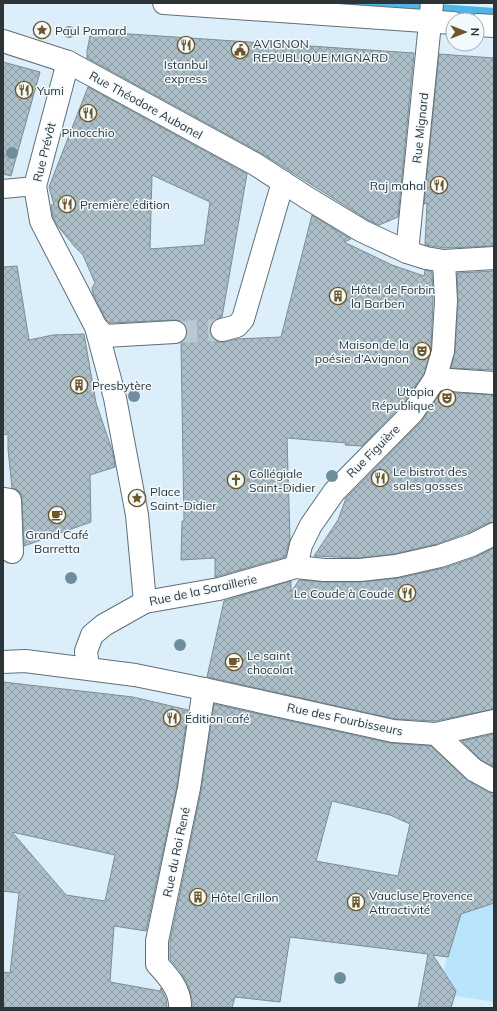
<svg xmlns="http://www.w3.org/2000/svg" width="497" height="1011" font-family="Mulish,sans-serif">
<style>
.garden{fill:#b8e5fc}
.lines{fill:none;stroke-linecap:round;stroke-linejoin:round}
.stream{stroke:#4eb5e5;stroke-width:10}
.building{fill:url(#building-cross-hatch);stroke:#7c8d96;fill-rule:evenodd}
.street-tunnel{stroke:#b9c9d2;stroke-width:22;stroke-dasharray:22 11;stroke-linecap:butt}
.lane-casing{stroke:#5f7078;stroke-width:20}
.street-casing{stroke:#5f7078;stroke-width:24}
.lane{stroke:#fff;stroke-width:18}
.street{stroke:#fff;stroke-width:22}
.tree{fill:#6e8e9e}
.labels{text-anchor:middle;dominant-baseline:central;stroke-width:3;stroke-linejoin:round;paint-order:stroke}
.poi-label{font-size:12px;fill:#2c3438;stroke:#f2fafe;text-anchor:start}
.street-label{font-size:12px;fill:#2c3438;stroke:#f2fafe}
</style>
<defs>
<pattern id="building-cross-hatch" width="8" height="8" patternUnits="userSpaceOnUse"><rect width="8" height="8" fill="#acbec8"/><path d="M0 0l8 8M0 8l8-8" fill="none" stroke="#8c9ba3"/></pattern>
</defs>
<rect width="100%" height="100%" fill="#dceef9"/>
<polygon class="garden" points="494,898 494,1002 451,995 454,987 450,982 441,979 463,905"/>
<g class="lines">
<polyline class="stream" points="356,3 494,13"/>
</g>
<g class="building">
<polygon points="100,32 414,53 398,217 379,225 368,220 261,153 87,58 87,51 90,36"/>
<polygon points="439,54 494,58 494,246 445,248 425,245 427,203 424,204"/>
<polygon points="3,62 40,72 11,176 3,174"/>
<path d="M 88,87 L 247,174 L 222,317 L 213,321 L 210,327 L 210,333 L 213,339 L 218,342 L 225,342 L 237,339 L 281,337 L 312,215 L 351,239 L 344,242 L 392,265 L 424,276 L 425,270 L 432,272 L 433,301 L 431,349 L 424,374 L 403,404 L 362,446 L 345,445 L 346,443 L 287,438 L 290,539 L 285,557 L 215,577 L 215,558 L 181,560 L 182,521 L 184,521 L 181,343 L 186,337 L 187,331 L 186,326 L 181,321 L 174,320 L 110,323 L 106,320 L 93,294 L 92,288 L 95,283 L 83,255 L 75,247 L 57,225 L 53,217 L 51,205 L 54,205 L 49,187 ZM 152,175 L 210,202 L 204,245 L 150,249 Z"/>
<polygon points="17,266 29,340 53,335 84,334 96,403 113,453 115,467 90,475 91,522 24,546 22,499 21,494 17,490 12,488 8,449 8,434 3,435 3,267"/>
<polygon points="494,271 494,370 451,368 455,352 458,302 457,273"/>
<polygon points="441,392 494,395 494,522 488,523 467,533 437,544 394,554 359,558 314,556 338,520 346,498 422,421"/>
<polygon points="494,548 494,709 435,721 395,719 207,677 224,601 291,581 291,592 299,580 324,582 360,582 399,578 444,568 476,557"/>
<path d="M 3,682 L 133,697 L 188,710 L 177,786 L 146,931 L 114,926 L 110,982 L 160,991 L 161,988 L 166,999 L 167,1008 L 3,1008 L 3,972 L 10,973 L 19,893 L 3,891 ZM 12,832 L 115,855 L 105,901 L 66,895 Z"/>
<path d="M 214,704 L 390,743 L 431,746 L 466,779 L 488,792 L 494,793 L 494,903 L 461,914 L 448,957 L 433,955 L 456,991 L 451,1008 L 418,1008 L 428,954 L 290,937 L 280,1002 L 235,997 L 232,1008 L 192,1008 L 192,999 L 188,985 L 180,971 L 170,959 L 170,942 L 201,791 ZM 332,801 L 390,815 L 410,824 L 398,876 L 316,861 Z"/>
<polygon points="494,734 494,767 481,760 462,741"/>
</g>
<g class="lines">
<polyline class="street-tunnel" points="175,332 222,330"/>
<defs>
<polyline id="lane" points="3,189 35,186"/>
<g id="street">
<polyline points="164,3 453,23"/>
<polyline points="477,25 494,26"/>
<polyline points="3,41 68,62 255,164 309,199 362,231 407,252 426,258 444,261 494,258"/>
<polyline points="68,62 35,186 41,221 96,327 115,398 137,515 145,602"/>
<polyline points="407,252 432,3"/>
<polyline points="96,327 105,336 175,332"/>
<polyline points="222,330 237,326 243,319 283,182"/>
<polyline points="435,379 494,383"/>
<polyline points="3,499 10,500 12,552"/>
<polyline points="296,567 301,545 311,525 334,492 413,412 435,379 443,351 446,301 444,261"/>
<polyline points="3,662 25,661 135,675 204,689 393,731 436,734 474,770 494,781"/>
<polyline points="88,668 86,651 92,635 104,625 145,602 219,589 296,567 324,570 360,570 396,566 440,556 472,545 494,534"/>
<polyline points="436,734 494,721"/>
<path d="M 180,1008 C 181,990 168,976 157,964 L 157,941 L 189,788 L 204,689"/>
</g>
</defs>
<use href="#lane" class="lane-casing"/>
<use href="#street" class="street-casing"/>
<use href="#lane" class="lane"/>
<use href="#street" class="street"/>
</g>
<g class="tree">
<circle cx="69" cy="32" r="6"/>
<circle cx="12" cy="153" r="6"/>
<circle cx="134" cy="396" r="6"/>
<circle cx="332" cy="476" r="6"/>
<circle cx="71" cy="578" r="6"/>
<circle cx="180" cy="645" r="6"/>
<circle cx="340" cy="978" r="6"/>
</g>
<defs>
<symbol id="sight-ring" viewBox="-11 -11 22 22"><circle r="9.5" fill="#f2fafe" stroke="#6f5627" stroke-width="1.5"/><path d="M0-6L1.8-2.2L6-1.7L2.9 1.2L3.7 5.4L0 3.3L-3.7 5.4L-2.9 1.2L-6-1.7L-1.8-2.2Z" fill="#6f5627"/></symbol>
<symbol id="restaurant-ring" viewBox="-11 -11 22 22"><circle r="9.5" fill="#f2fafe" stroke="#6f5627" stroke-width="1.5"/><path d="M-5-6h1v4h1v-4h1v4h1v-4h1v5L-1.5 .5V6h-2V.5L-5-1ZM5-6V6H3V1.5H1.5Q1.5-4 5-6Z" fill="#6f5627"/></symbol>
<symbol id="civic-ring" viewBox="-11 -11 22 22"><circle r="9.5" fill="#f2fafe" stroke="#6f5627" stroke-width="1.5"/><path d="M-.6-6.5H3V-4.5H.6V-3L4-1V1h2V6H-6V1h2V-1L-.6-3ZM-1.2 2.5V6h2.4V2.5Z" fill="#6f5627"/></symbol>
<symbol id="building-ring" viewBox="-11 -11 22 22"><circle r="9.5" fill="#f2fafe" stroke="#6f5627" stroke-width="1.5"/><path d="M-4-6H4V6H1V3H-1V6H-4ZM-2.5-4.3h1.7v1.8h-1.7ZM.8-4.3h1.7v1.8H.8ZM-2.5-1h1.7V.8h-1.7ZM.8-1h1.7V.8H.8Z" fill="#6f5627"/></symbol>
<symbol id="theatre-ring" viewBox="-11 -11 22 22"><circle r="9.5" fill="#f2fafe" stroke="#6f5627" stroke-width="1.5"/><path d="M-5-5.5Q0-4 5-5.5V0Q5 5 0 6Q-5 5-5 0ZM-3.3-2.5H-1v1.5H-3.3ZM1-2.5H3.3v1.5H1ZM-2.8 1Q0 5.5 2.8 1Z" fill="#6f5627"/></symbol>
<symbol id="church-ring" viewBox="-11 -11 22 22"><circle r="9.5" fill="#f2fafe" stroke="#6f5627" stroke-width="1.5"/><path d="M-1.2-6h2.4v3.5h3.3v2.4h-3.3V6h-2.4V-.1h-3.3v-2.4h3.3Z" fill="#6f5627"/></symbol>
<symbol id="cafe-ring" viewBox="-11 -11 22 22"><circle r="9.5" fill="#f2fafe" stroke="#6f5627" stroke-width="1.5"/><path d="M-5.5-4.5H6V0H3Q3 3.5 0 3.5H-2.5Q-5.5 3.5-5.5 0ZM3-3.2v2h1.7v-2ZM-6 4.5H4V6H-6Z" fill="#6f5627"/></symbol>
</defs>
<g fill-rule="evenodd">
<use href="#sight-ring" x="32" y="20" width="20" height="20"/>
<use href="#restaurant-ring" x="176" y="35" width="20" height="20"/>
<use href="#civic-ring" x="230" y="40" width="20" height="20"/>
<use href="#restaurant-ring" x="14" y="80" width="20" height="20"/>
<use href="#restaurant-ring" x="78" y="103" width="20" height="20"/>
<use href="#restaurant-ring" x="429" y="175" width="20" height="20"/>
<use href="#restaurant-ring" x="57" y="194" width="20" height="20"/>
<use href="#building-ring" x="328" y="286" width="20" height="20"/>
<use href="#theatre-ring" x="412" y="341" width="20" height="20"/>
<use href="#building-ring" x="69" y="375" width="20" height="20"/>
<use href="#theatre-ring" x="437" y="388" width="20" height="20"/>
<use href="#restaurant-ring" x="370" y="468" width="20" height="20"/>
<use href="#church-ring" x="226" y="470" width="20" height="20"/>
<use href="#sight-ring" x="127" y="488" width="20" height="20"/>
<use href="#cafe-ring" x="47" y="505" width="20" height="20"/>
<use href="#restaurant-ring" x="397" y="583" width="20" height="20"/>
<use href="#cafe-ring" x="224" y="652" width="20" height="20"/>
<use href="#restaurant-ring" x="162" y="708" width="20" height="20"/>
<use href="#building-ring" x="188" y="887" width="20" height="20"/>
<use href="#building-ring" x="346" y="892" width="20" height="20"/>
</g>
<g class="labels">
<g class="poi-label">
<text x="55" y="30">Paul Pamard</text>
<text x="253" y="43">AVIGNON<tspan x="253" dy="14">REPUBLIQUE MIGNARD</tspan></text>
<text x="186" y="64" text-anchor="middle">Istanbul<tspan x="186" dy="14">express</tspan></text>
<text x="37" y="90">Yumi</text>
<text x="88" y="132" text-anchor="middle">Pinocchio</text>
<text x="426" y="185" text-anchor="end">Raj mahal</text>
<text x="80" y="204">Première édition</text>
<text x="351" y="289">Hôtel de Forbin<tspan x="351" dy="14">la Barben</tspan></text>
<text x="409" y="344" text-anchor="end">Maison de la<tspan x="409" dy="14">poésie d’Avignon</tspan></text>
<text x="92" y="385">Presbytère</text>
<text x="434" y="391" text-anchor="end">Utopia<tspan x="434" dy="14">République</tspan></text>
<text x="393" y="471">Le bistrot des<tspan x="393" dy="14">sales gosses</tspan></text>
<text x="249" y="473">Collégiale<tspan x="249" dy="14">Saint-Didier</tspan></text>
<text x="150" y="491">Place<tspan x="150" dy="14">Saint-Didier</tspan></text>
<text x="57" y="534" text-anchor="middle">Grand Café<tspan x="57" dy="14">Barretta</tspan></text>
<text x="394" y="593" text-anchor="end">Le Coude à Coude</text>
<text x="247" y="655">Le saint<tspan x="247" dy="14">chocolat</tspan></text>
<text x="185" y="718">Édition café</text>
<text x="369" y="895">Vaucluse Provence<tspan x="369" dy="14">Attractivité</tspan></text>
<text x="211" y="897">Hôtel Crillon</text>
</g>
<g class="street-label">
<text transform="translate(146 105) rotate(29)">Rue Théodore Aubanel</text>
<text transform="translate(420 128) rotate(-84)">Rue Mignard</text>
<text transform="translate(44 152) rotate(-76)">Rue Prévôt</text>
<text transform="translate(373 451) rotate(-45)">Rue Figuière</text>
<text transform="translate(203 590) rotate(-12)">Rue de la Saraillerie</text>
<text transform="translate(345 719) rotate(12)">Rue des Fourbisseurs</text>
<text transform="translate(176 852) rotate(-78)">Rue du Roi René</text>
</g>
</g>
<rect width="497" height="1011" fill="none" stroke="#2c3438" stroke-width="8"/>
<g transform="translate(465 32) rotate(90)"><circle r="19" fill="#f2fafe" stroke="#a3abaf"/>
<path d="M0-3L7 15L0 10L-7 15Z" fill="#6f5627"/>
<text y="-6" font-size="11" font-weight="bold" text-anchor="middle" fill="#2c3438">N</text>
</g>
</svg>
